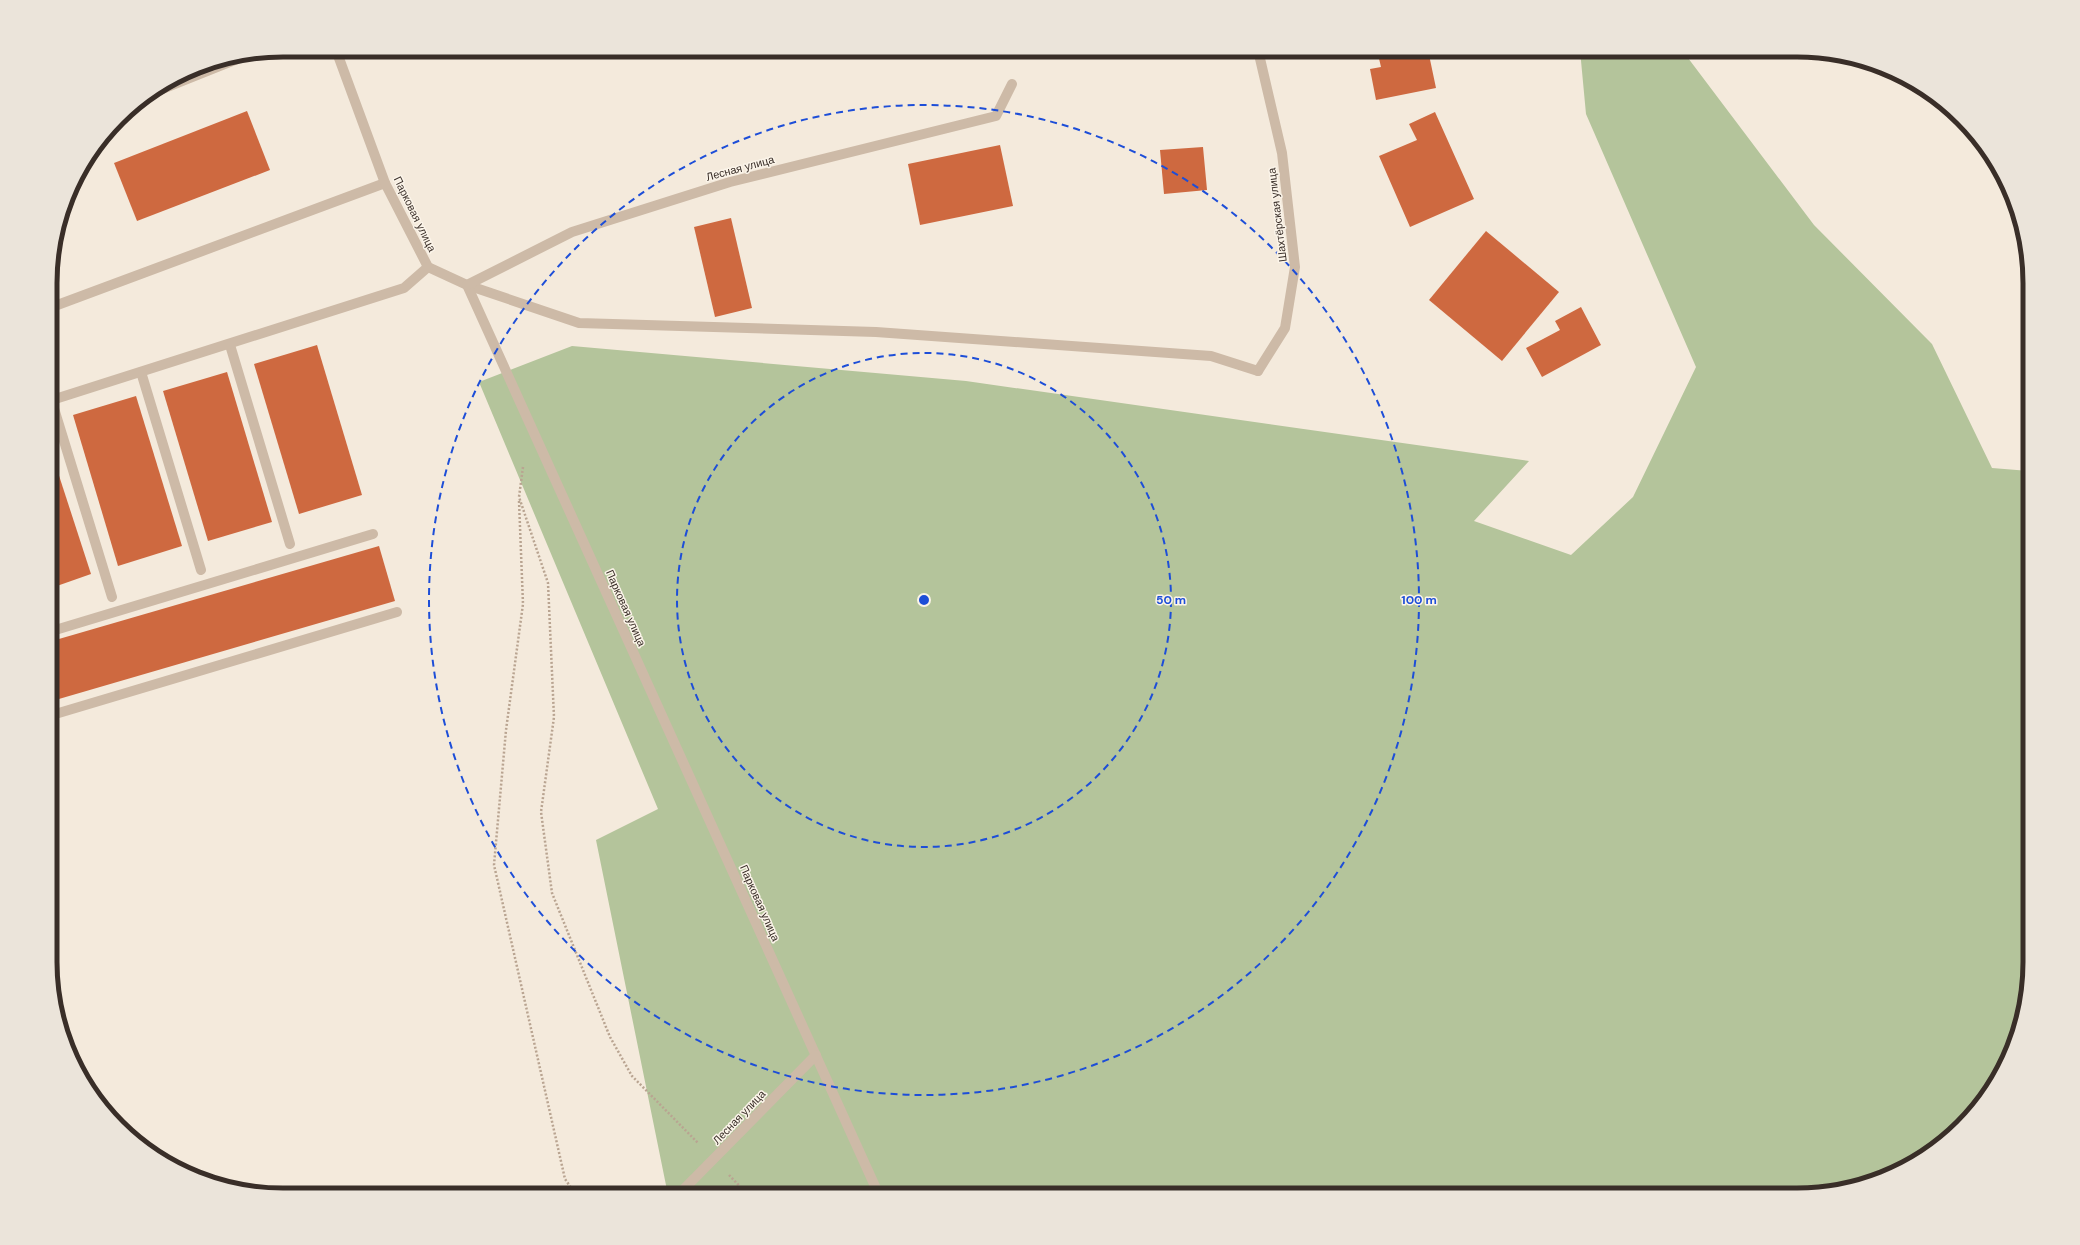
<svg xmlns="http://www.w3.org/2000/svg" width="2080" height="1245" font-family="'DM Sans',sans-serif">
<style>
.green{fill:#b4c49b}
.building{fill:#ce6940}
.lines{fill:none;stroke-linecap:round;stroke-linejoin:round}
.path{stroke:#b9a491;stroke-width:2.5;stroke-dasharray:2 2;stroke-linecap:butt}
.lane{stroke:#cdbaa7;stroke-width:10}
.street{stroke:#cdbaa7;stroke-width:10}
.ring{fill:none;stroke:#1d4ed8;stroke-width:2;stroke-dasharray:7 5}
.labels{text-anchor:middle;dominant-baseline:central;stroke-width:3;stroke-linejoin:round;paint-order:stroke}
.street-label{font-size:11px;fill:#392e28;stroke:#fbf4e9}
.rim{fill:none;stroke:#392e28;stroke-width:5}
.centre{fill:#1d4ed8;stroke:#fbf4e9;stroke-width:2}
.ring-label{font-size:12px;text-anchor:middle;font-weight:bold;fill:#1d4ed8;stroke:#fbf4e9;stroke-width:3;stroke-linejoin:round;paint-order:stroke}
</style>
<rect width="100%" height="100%" fill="#f4eadc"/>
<path class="green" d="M 1580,50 L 1682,50 L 1814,225 L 1932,344 L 1992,468 L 2029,471 L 2030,977 C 2026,996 2024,1018 2018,1037 C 1997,1101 1936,1162 1872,1183 C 1853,1189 1831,1191 1812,1195 L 668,1195 L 596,840 L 658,809 L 479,382 L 572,346 L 966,381 L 1529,461 L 1474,521 L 1571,555 L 1633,497 L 1696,367 L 1586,114 Z"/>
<g class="building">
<polygon points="1377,50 1428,50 1436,88 1376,100 1370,69 1381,67"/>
<polygon points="247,111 270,170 137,221 114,163"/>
<polygon points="1435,112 1474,199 1410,227 1379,156 1417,140 1409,124"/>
<polygon points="1000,145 1013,206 920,225 908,164"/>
<polygon points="1203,147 1207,190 1164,194 1160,150"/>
<polygon points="731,218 752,308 715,317 694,227"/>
<polygon points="1486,231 1559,292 1502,361 1429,300"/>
<polygon points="1581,307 1601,345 1542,377 1526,348 1560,330 1555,321"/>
<polygon points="317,345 362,495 299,514 254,364"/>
<polygon points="227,372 272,522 208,541 163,391"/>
<polygon points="136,396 182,546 118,566 73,415"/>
<polygon points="52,454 91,574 54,587 52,581"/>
<polygon points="379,546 395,601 52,701 52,641"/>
</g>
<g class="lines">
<g class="path">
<polyline points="523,467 519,497 548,583 554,717 541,812 552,893 610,1037 632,1076 698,1143"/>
<polyline points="519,501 523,604 506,730 494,865 565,1179 576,1195"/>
<polyline points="729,1175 748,1195"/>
</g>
<g class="lane">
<polyline points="157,91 237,59"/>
<polyline points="467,285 579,323 876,332 1211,356 1258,371"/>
<polyline points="52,307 385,183"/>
<polyline points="230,345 290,544"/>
<polyline points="141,372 201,570"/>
<polyline points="52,402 112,597"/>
<polyline points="52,631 373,534"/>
<polyline points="52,715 397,612"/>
</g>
<g class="street">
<polyline points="336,50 385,183 428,267 467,285 879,1195"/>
<polyline points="467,285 572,232 730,182 996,116 1012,84"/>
<polyline points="1258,371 1285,328 1295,267 1282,153 1258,50"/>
<polyline points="52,400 404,288 428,267"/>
<polyline points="60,1027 65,1041"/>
<polyline points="678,1195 816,1055"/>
</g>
</g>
<g class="ring">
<circle cx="924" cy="600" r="247"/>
<circle cx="924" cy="600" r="495"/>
</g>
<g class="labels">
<g class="street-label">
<text transform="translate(740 168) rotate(-15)">Лесная улица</text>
<text transform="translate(415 214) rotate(64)">Парковая улица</text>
<text transform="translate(1277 215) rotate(-97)">Шахтёрская улица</text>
<text transform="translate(626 608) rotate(66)">Парковая улица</text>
<text transform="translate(760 903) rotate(66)">Парковая улица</text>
<text transform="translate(739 1117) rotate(-46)">Лесная улица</text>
</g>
</g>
<path d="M0 0H2080V1245H0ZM283 57H1797A226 226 0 0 1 2023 283V962A226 226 0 0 1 1797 1188H283A226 226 0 0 1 57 962V283A226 226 0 0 1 283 57Z" fill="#ebe4da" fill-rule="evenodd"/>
<path class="rim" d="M283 57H1797A226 226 0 0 1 2023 283V962A226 226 0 0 1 1797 1188H283A226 226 0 0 1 57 962V283A226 226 0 0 1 283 57Z"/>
<circle cx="924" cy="600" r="6" class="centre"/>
<g class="ring-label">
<text x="1171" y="604">50 m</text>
<text x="1419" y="604">100 m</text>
</g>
</svg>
